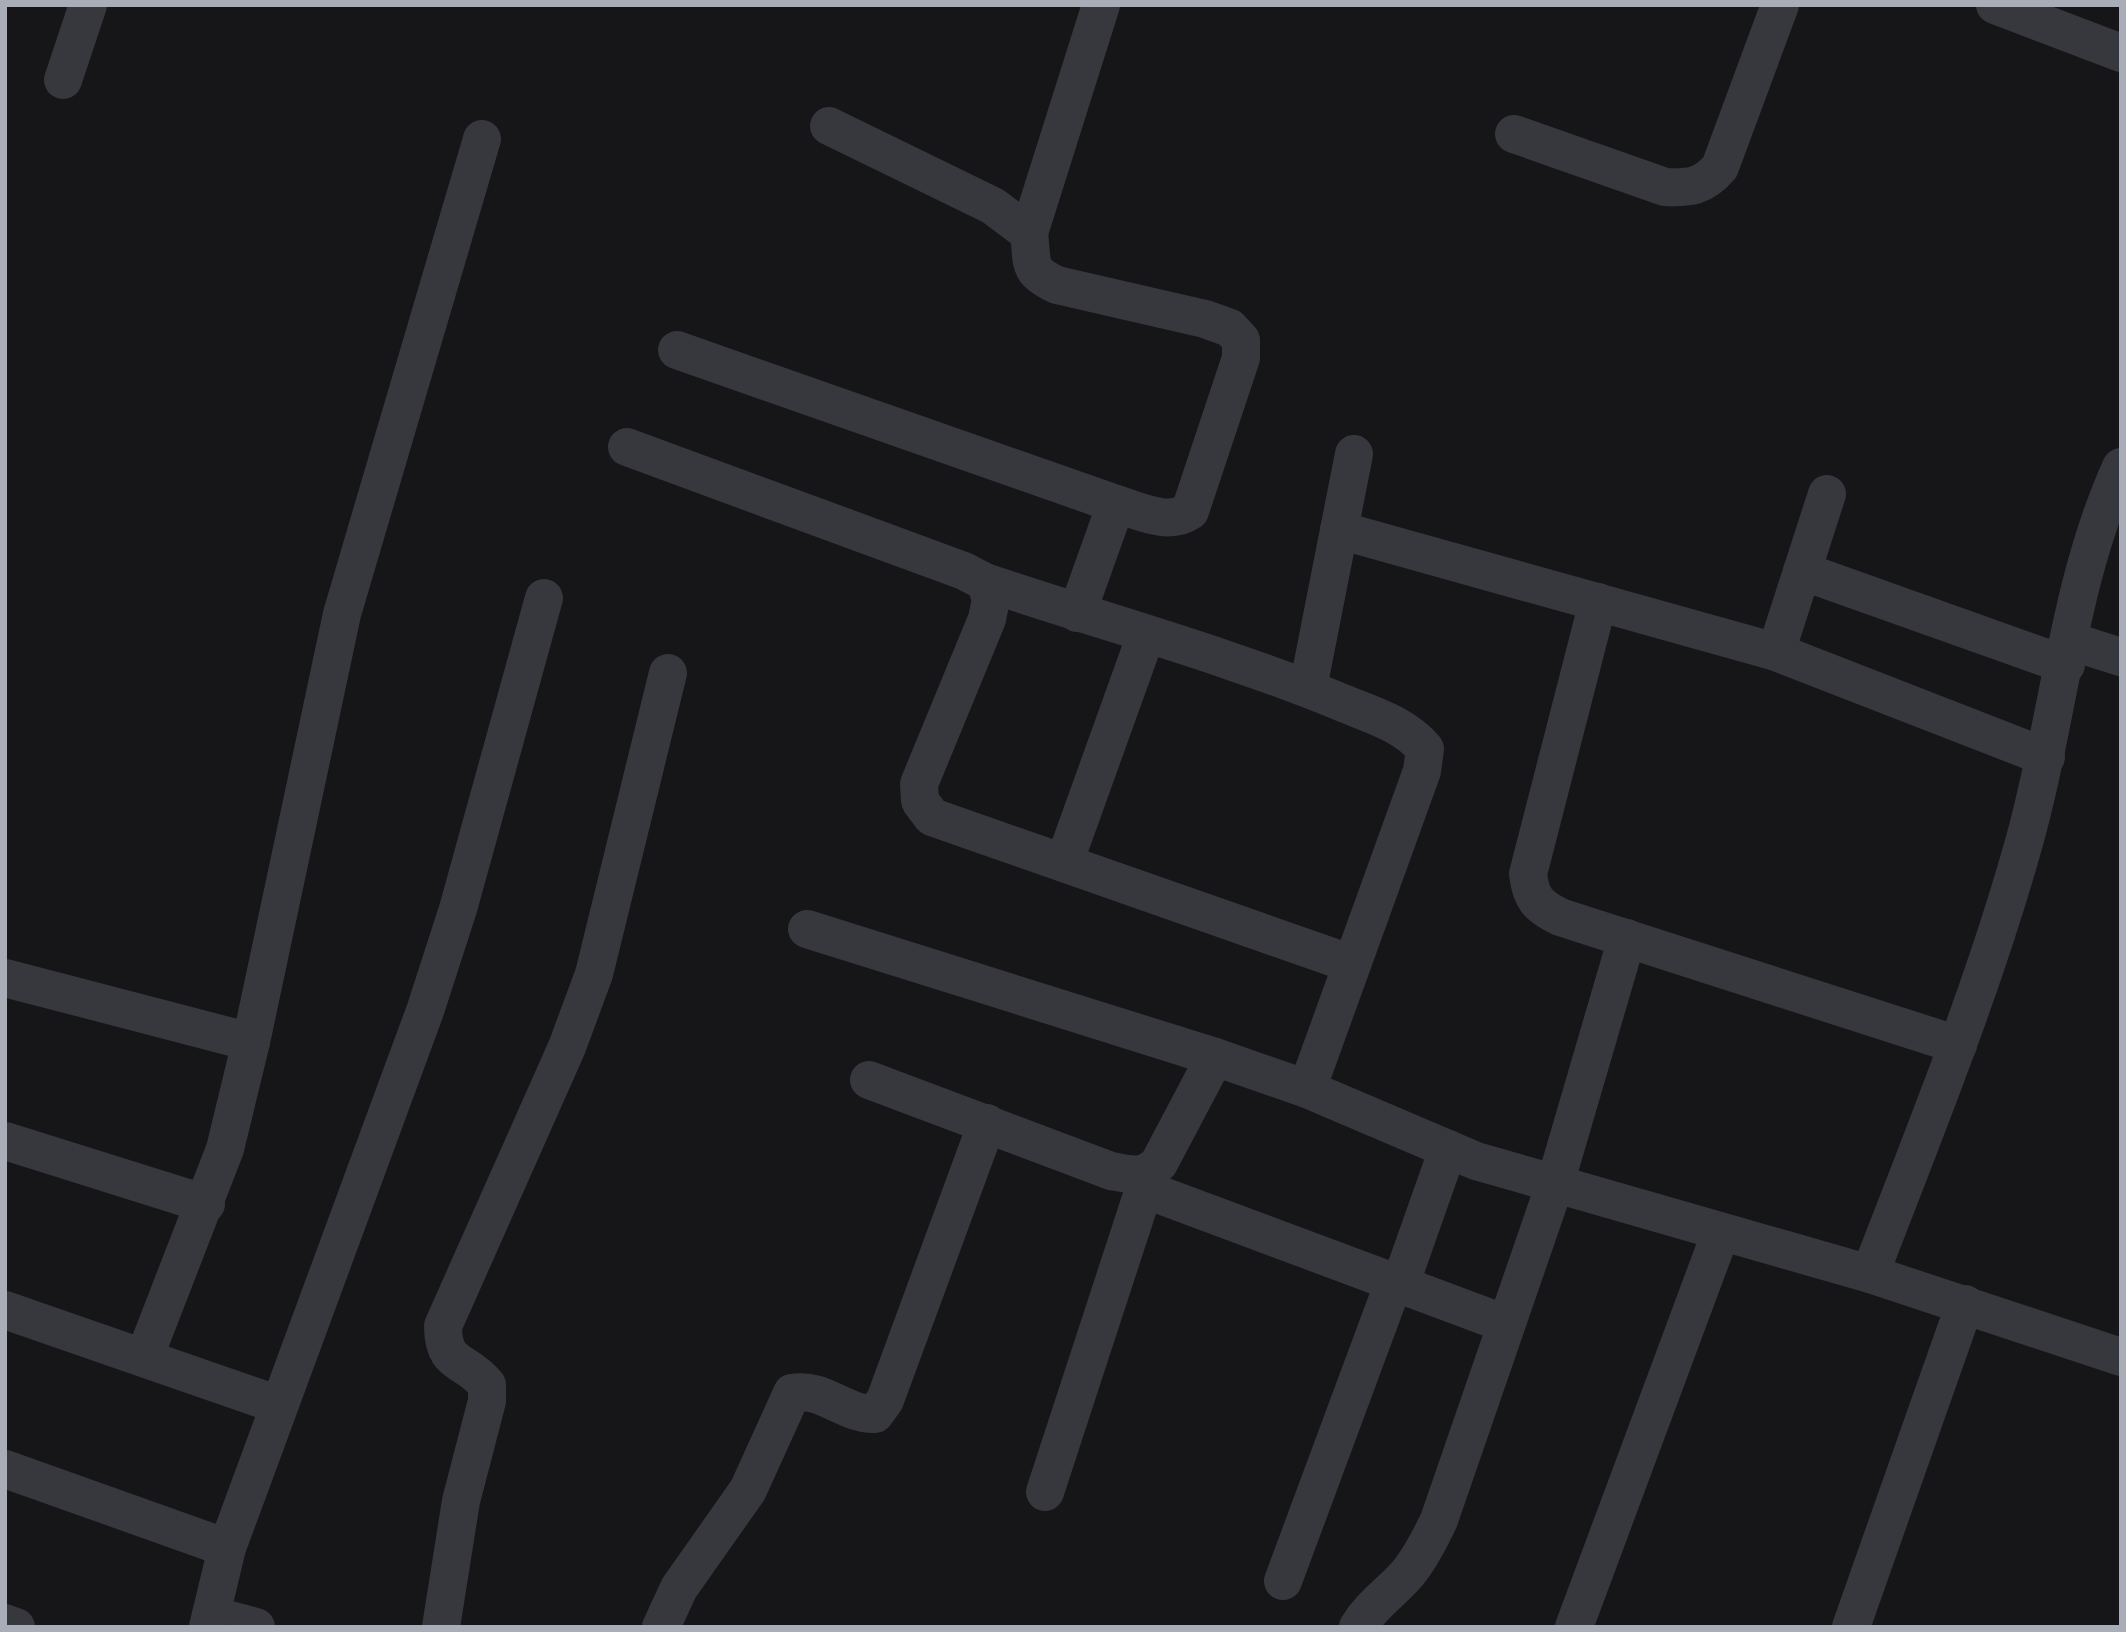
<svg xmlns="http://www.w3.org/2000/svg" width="2126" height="1632" font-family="Raleway,sans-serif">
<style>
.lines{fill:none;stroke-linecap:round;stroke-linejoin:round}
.street{stroke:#37383d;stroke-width:38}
</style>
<rect width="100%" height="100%" fill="#161618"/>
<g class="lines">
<g class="street">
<polyline points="1995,5 2121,53"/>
<polyline points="63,80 88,5"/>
<path d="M 1514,134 L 1665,187 C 1690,188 1703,187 1720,167 L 1780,5"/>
<polyline points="1029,233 1101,5"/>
<path d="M 677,350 L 1116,504 C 1140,511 1168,526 1190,511 L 1241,358 L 1241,340 L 1230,328 L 1205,319 L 1057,285 C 1026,271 1033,263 1029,233 L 993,206 L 829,126"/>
<polyline points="627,447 964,571 985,582 991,599 987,619 919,784 920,801 932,817 1352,964"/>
<polyline points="1339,530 1776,652 2046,757"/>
<polyline points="1802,571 2066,665"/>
<path d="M 985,582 C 1104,622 1227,655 1343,703 C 1372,715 1404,724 1425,749 L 1422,771 L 1307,1089"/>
<path d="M 1598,602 L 1528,874 C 1531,899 1538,906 1560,917 L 1958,1045"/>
<polyline points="1077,613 1116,504"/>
<polyline points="2070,641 2121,657"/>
<polyline points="1776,652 1827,494"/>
<polyline points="1308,688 1354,454"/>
<polyline points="1064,863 1146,635"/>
<polyline points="807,929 1215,1057 1307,1089 1476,1161 1870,1274 2121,1357"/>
<polyline points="5,978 251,1042"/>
<path d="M 869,1080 L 1111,1171 C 1132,1175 1144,1179 1159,1163 L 1215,1057"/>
<polyline points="5,1141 206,1204"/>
<polyline points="1144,1189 1506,1324"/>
<path d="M 1870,1274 C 1924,1133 1982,992 2023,846 C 2059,720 2067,586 2121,467"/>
<polyline points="1400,1285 1448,1149"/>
<polyline points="5,1310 279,1405"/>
<polyline points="144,1358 225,1149 251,1042 342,614 482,139"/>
<polyline points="5,1469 227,1548"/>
<polyline points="1045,1492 1149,1174"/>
<polyline points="1283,1581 1394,1282"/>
<polyline points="211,1615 256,1627"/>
<polyline points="5,1623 16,1627"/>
<polyline points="208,1627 227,1548 425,1011 458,909 544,598"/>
<path d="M 441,1627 L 461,1501 L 487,1401 L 487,1385 C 466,1358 443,1368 443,1326 L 567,1047 L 594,974 L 668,673"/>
<path d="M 661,1627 L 679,1588 L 748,1490 L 792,1393 C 824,1387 844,1415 875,1414 L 885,1400 L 987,1123"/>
<path d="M 1358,1627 C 1371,1605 1392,1592 1408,1573 C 1421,1557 1430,1539 1439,1520 L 1555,1184 L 1627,938"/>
<polyline points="1574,1627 1721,1232"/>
<polyline points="1851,1627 1965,1304"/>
</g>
</g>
<rect width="2126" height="1632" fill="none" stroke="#a8adb8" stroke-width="14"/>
</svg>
